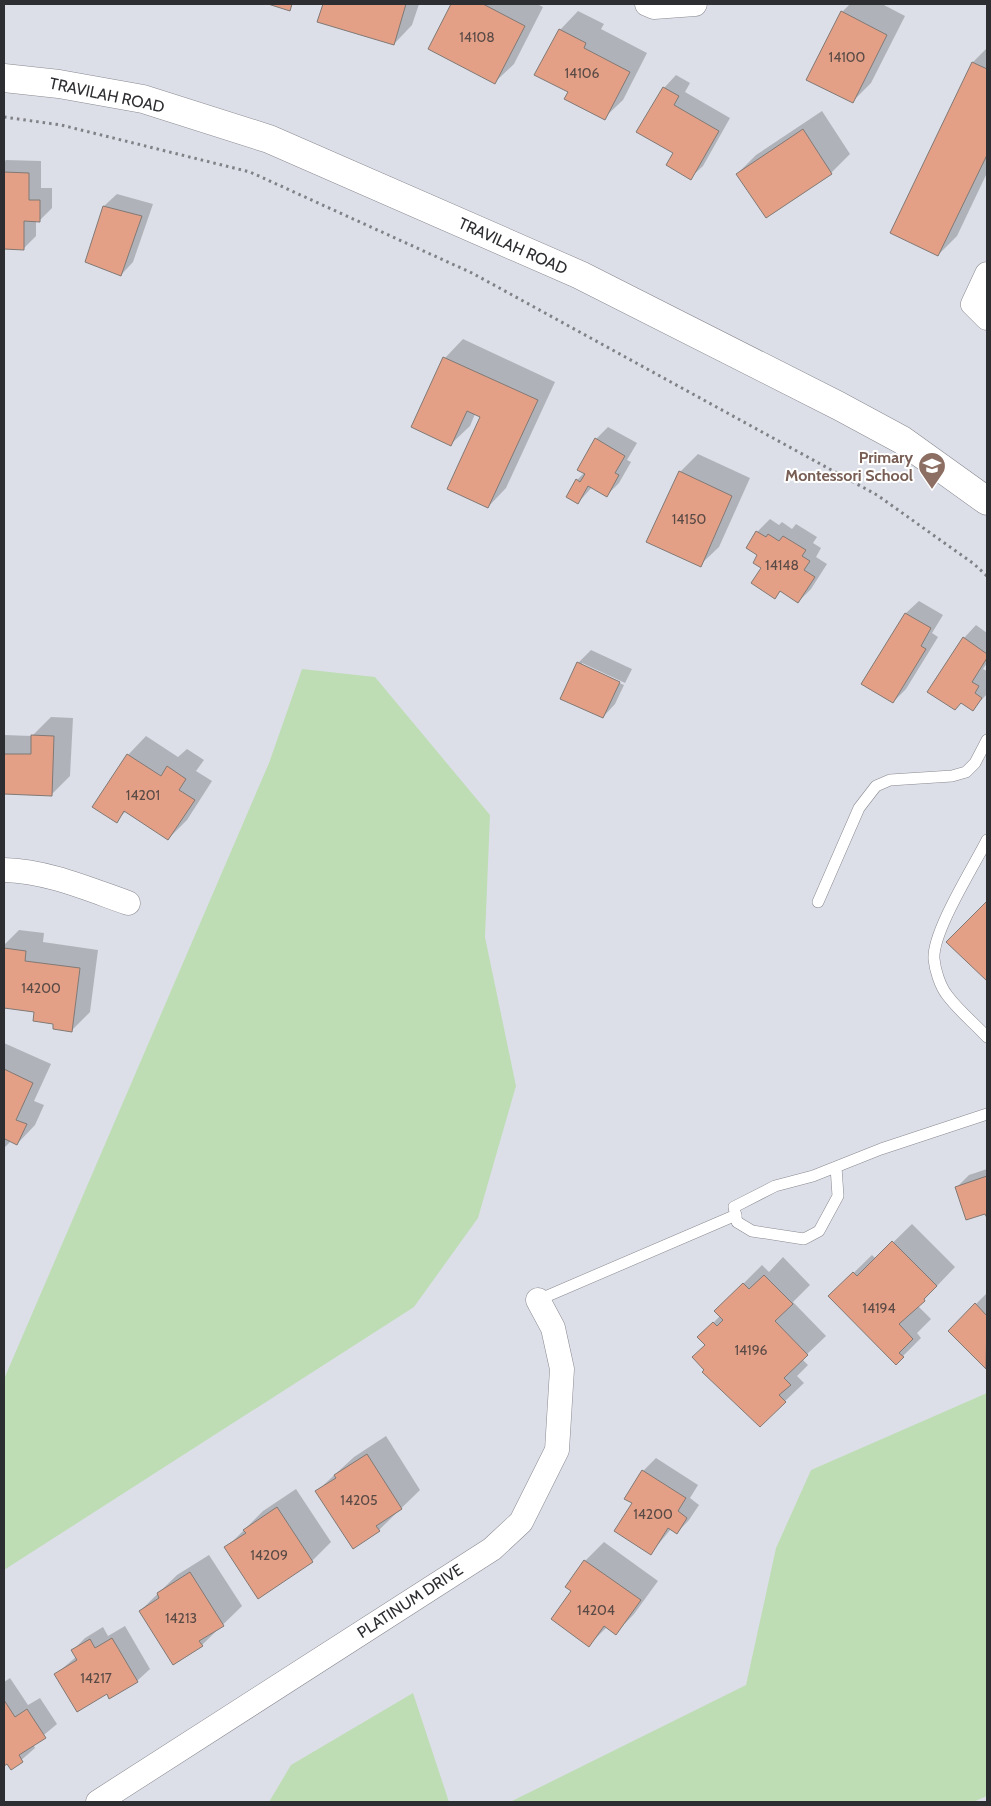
<svg xmlns="http://www.w3.org/2000/svg" width="991" height="1806" font-family="Cabin,sans-serif">
<style>
.green{fill:#beddb5}
.shadow{fill:#0003}
.building{fill:#e3a086;stroke:#817975}
.lines{fill:none;stroke-linecap:round;stroke-linejoin:round}
.lane-casing{stroke:#888991;stroke-width:12}
.street-casing{stroke:#888991;stroke-width:25}
.secondary-casing{stroke:#888991;stroke-width:29}
.path{stroke:#808287;stroke-width:3;stroke-dasharray:2.5 4;stroke-linecap:butt}
.lane{stroke:#fff;stroke-width:11}
.street{stroke:#fff;stroke-width:24}
.secondary{stroke:#fff;stroke-width:28}
.labels{text-anchor:middle;dominant-baseline:central;stroke-width:4;stroke-linejoin:round;paint-order:stroke}
.number-label{font-size:14px;fill:#5a4a46}
.street-label{font-size:16px;fill:#2d2e31;stroke:#fff}
.education-label{font-size:16px;font-weight:bold;fill:#785e54;stroke:#fff;text-anchor:end}
</style>
<rect width="100%" height="100%" fill="#dddfe8"/>
<g class="green">
<polygon points="302,669 375,677 490,815 485,937 516,1086 478,1218 414,1307 4,1570 4,1379 269,763"/>
<polygon points="987,1393 987,1796 973,1802 510,1802 746,1685 776,1548 811,1470"/>
<polygon points="413,1693 449,1802 269,1802 291,1765"/>
</g>
<g class="shadow">
<polygon points="324,4 419,4 412,25 394,44 319,21"/>
<polygon points="453,4 537,4 543,7 514,64 495,82 430,48"/>
<polygon points="850,4 882,4 905,16 871,83 852,102 842,12"/>
<polygon points="578,11 604,24 601,29 647,53 623,100 604,118 570,92 560,30"/>
<polygon points="987,48 987,173 957,236 938,255 891,232 973,62"/>
<polygon points="676,75 690,83 685,92 730,118 703,166 690,178 674,153 664,88"/>
<polygon points="822,111 850,154 831,173 766,216 737,174 756,155"/>
<polygon points="6,160 41,161 41,188 52,188 52,208 40,220 36,220 36,236 23,249 4,248 4,162"/>
<polygon points="117,194 153,204 133,262 121,275 86,261 104,206"/>
<polygon points="463,339 555,382 506,488 488,507 482,417 475,414 470,426 451,444 445,358"/>
<polygon points="608,427 637,443 627,460 631,462 619,483 607,495 592,487 578,503 577,480 584,473 596,439"/>
<polygon points="698,454 750,478 719,547 700,565 680,472"/>
<polygon points="770,519 779,525 782,522 792,529 796,524 817,537 813,543 821,548 816,557 827,564 811,589 798,602 781,591 775,597 759,555 747,547 757,532"/>
<polygon points="919,601 943,615 932,633 938,637 906,689 893,702 863,684 906,613"/>
<polygon points="976,625 987,633 987,663 983,669 987,671 987,694 973,709 962,702 955,709 964,638"/>
<polygon points="591,650 632,669 625,683 582,663 582,666 624,685 615,704 603,717 578,663"/>
<polygon points="51,717 73,718 70,776 52,794 4,793 4,735 32,736"/>
<polygon points="146,736 178,757 187,749 204,760 196,771 212,781 187,820 168,839 126,811 116,821 128,755"/>
<polygon points="987,902 987,980 948,942"/>
<polygon points="19,930 44,933 43,942 98,950 90,1012 72,1030 36,1011 4,1007 4,945"/>
<polygon points="4,1043 51,1064 34,1101 44,1105 35,1125 17,1144 11,1141 4,1148"/>
<polygon points="987,1169 987,1215 956,1188 969,1175"/>
<polygon points="912,1224 955,1267 918,1306 931,1319 917,1333 921,1338 896,1363 830,1296 872,1255 876,1259"/>
<polygon points="783,1257 810,1285 793,1302 826,1336 802,1359 808,1365 797,1376 804,1383 760,1425 704,1372 706,1370 707,1345 699,1337 720,1316 716,1311 762,1265 769,1272"/>
<polygon points="987,1293 987,1366 986,1367 949,1331"/>
<polygon points="386,1436 420,1490 379,1530 317,1491 354,1457"/>
<polygon points="656,1458 698,1485 690,1498 699,1505 689,1520 677,1533 671,1529 651,1553 633,1503 626,1498 643,1471"/>
<polygon points="296,1489 331,1542 312,1561 226,1548 263,1511"/>
<polygon points="604,1542 658,1581 634,1614 616,1633 607,1627 589,1645 573,1591 567,1587 585,1561"/>
<polygon points="209,1555 242,1606 202,1645 140,1611 177,1575"/>
<polygon points="125,1626 150,1669 137,1681 107,1693 56,1674 77,1656 73,1650 85,1638 103,1627 108,1636"/>
<polygon points="10,1678 28,1705 40,1698 57,1724 33,1744 35,1748 11,1769 7,1763 4,1765 4,1682"/>
</g>
<g class="building">
<polygon points="268,4 292,4 290,11"/>
<polygon points="323,4 406,4 394,45 317,22"/>
<polygon points="451,4 483,4 525,26 495,84 428,49"/>
<polygon points="841,11 887,35 853,103 806,80"/>
<polygon points="559,29 586,43 584,48 630,72 605,120 564,99 568,92 534,75"/>
<polygon points="972,62 987,69 987,155 938,256 890,233"/>
<polygon points="663,87 679,96 674,105 719,131 691,180 666,165 673,153 636,132"/>
<polygon points="803,129 832,174 766,218 736,174"/>
<polygon points="4,172 29,173 29,200 40,200 40,222 24,221 24,250 4,249"/>
<polygon points="103,206 142,216 121,276 85,262"/>
<polygon points="443,357 538,400 488,508 447,489 480,417 467,411 451,446 411,427"/>
<polygon points="595,438 625,456 615,473 619,475 607,497 588,486 578,504 566,497 576,479 580,482 585,474 577,470"/>
<polygon points="679,471 732,496 701,567 646,542"/>
<polygon points="756,531 766,537 768,534 779,541 783,536 806,550 802,556 810,561 804,570 815,577 798,603 780,591 775,599 751,583 761,568 753,563 757,555 746,548"/>
<polygon points="905,613 931,628 921,646 926,649 893,703 861,684"/>
<polygon points="963,637 987,654 987,658 972,682 979,686 975,693 982,698 973,711 961,703 955,710 927,692"/>
<polygon points="577,662 620,682 603,718 560,699"/>
<polygon points="31,735 54,736 52,796 4,794 4,754 31,754"/>
<polygon points="127,754 161,776 167,766 186,779 179,790 195,800 168,840 124,811 117,823 92,807"/>
<polygon points="987,901 987,981 946,942"/>
<polygon points="4,948 26,951 25,961 80,968 72,1032 53,1029 53,1024 33,1021 34,1012 4,1008"/>
<polygon points="4,1069 33,1083 16,1120 27,1124 17,1145 5,1139 4,1141"/>
<polygon points="987,1176 987,1218 985,1214 966,1220 955,1187"/>
<polygon points="892,1241 937,1286 924,1299 925,1301 899,1324 913,1339 899,1353 904,1357 896,1365 828,1296 853,1272 857,1276"/>
<polygon points="764,1275 793,1304 775,1321 808,1355 784,1378 791,1385 779,1395 786,1402 760,1427 702,1372 704,1370 692,1357 705,1345 697,1337 713,1322 717,1326 723,1320 714,1311 743,1283 749,1289"/>
<polygon points="975,1303 987,1316 986,1369 948,1331"/>
<polygon points="367,1454 402,1509 376,1526 380,1531 353,1549 315,1491 336,1478 334,1475"/>
<polygon points="642,1470 686,1498 678,1511 687,1518 677,1534 668,1528 651,1555 614,1531 632,1503 624,1499"/>
<polygon points="277,1507 313,1562 258,1599 224,1547 246,1533 243,1530"/>
<polygon points="584,1560 641,1600 616,1635 604,1626 589,1647 551,1619 571,1591 565,1587"/>
<polygon points="190,1572 224,1626 199,1641 203,1646 173,1665 139,1611 159,1598 157,1593"/>
<polygon points="112,1638 138,1682 109,1699 107,1694 77,1712 54,1674 77,1660 71,1650 90,1639 95,1648"/>
<polygon points="4,1700 15,1717 27,1709 46,1738 19,1755 23,1762 11,1770 7,1764 4,1766"/>
</g>
<g class="lines">
<defs>
<g id="lane">
<path d="M 987,840 C 974,866 932,932 934,959 C 935,970 940,986 947,995 C 958,1010 974,1023 987,1037"/>
<polyline points="818,902 859,808 876,786 890,780 952,776 966,772 975,763 987,740"/>
<polyline points="836,1167 838,1196 819,1231 804,1239 752,1231 737,1222 734,1207 775,1186 813,1176 881,1149 987,1114"/>
<polyline points="538,1300 736,1215"/>
</g>
<g id="street">
<polyline points="647,4 654,7 695,4"/>
<polyline points="987,274 973,304 987,318"/>
<path d="M 4,870 C 47,871 88,889 128,903"/>
<polyline points="98,1802 492,1549 521,1522 557,1450 562,1369 553,1328 538,1300"/>
</g>
<polyline id="secondary" points="4,78 59,84 143,99 269,139 580,275 839,406 902,440 987,501"/>
</defs>
<use href="#lane" class="lane-casing"/>
<use href="#street" class="street-casing"/>
<use href="#secondary" class="secondary-casing"/>
<polyline class="path" points="4,117 61,125 250,172 472,273 877,495 974,564 987,576"/>
<use href="#lane" class="lane"/>
<use href="#street" class="street"/>
<use href="#secondary" class="secondary"/>
</g>
<defs>
<symbol id="school-pin" viewBox="-11 -11 22 30"><path d="M0 17L-7.5 6A9.5 9.5 0 1 1 7.5 6Z" fill="#8d6e63" stroke="#fff"/><path d="M0-5L7-2L0 1L-7-2ZM-4 1L0 2.5L4 1V4Q0 6-4 4Z" fill="#fff"/></symbol>
</defs>
<g fill-rule="evenodd">
<use href="#school-pin" x="916" y="450" width="32" height="43"/>
</g>
<g class="labels">
<g class="number-label">
<text x="477" y="37">14108</text>
<text x="847" y="57">14100</text>
<text x="582" y="73">14106</text>
<text x="689" y="519">14150</text>
<text x="782" y="565">14148</text>
<text x="143" y="795">14201</text>
<text x="41" y="988">14200</text>
<text x="879" y="1308">14194</text>
<text x="751" y="1350">14196</text>
<text x="359" y="1500">14205</text>
<text x="653" y="1514">14200</text>
<text x="269" y="1555">14209</text>
<text x="596" y="1610">14204</text>
<text x="181" y="1618">14213</text>
<text x="96" y="1678">14217</text>
</g>
<g class="street-label">
<text transform="translate(107 95) rotate(12)">TRAVILAH ROAD</text>
<text transform="translate(513 246) rotate(24)">TRAVILAH ROAD</text>
<text transform="translate(410 1601) rotate(-33)">PLATINUM DRIVE</text>
</g>
<g class="education-label">
<text x="913" y="457">Primary<tspan x="913" dy="18">Montessori School</tspan></text>
</g>
</g>
<rect width="991" height="1806" fill="none" stroke="#2d2e31" stroke-width="10"/>
</svg>
